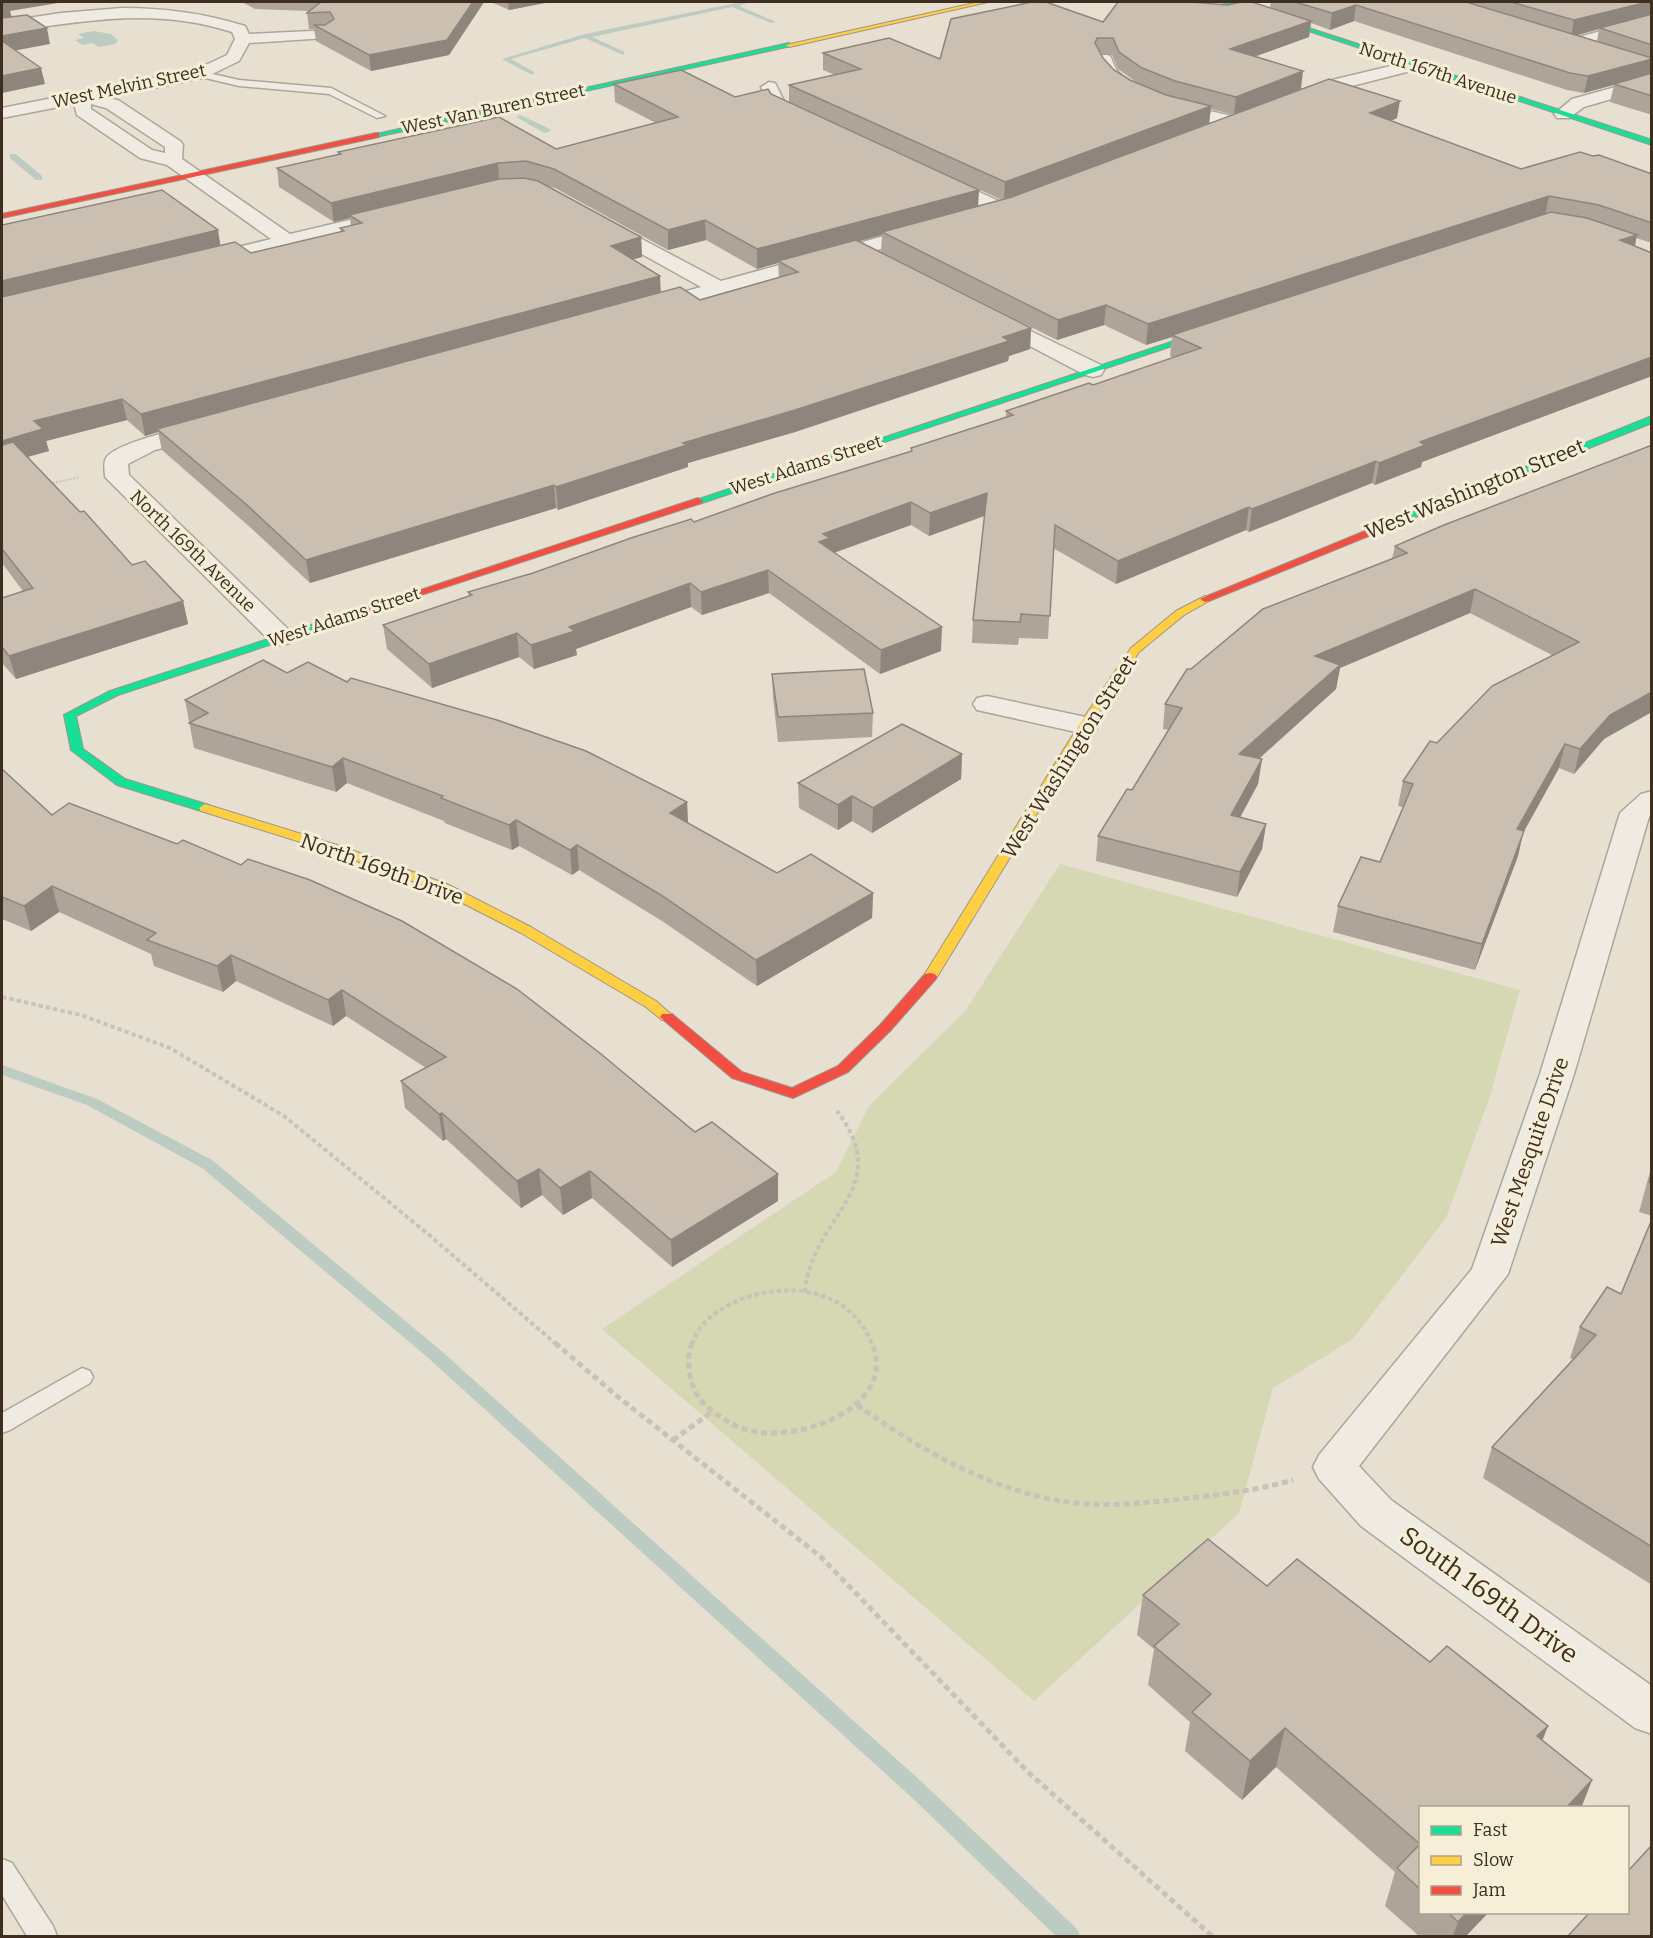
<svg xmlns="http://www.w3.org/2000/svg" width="1653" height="1938" font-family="Bitter,serif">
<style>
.green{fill:#d6d7b3}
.water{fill:#bcccc2}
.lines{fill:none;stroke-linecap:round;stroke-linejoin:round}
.stream{fill:#bcccc2;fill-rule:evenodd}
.lane-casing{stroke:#ada599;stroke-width:3}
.street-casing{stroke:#ada599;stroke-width:3}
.fast-casing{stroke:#9c958a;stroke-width:2}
.slow-casing{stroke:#9c958a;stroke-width:2}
.jam-casing{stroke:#9c958a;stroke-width:2}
.path-far2{stroke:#c8c2b9;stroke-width:2;stroke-dasharray:2 1.5;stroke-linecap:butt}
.path-far1{stroke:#c8c2b9;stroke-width:4;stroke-dasharray:4.5 3;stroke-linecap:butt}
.path{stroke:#c8c2b9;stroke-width:5;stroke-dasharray:6 4;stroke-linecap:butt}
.lane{fill:#efebe3;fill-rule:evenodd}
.street{fill:#efebe3;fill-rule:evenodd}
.fast{fill:#16e098;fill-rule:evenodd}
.slow{fill:#ffcf43;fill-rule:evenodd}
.jam{fill:#f24e42;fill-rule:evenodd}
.wall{fill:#afa499;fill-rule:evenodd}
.shaded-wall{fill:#8e867d}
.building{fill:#cbbfb2;stroke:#8e867d;stroke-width:1.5}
.labels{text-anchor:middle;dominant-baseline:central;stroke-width:6;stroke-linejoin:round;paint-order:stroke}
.far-street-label{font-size:18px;fill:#3d2e20;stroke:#f7eed8}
.street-label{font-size:21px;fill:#3d2e20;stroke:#f7eed8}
.near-street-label{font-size:26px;fill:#3d2e20;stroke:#f7eed8}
</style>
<rect width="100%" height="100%" fill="#e7e0d1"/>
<polygon class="green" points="1060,864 1520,990 1490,1096 1446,1218 1353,1339 1273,1388 1239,1513 1034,1701 602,1329 836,1172 869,1106 965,1011"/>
<polygon class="water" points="94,31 111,34 118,40 115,44 98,47 93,43 82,45 75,40 84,38 78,34"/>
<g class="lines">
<g class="stream">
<polygon points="741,2 750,2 739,6 776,22 771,23 732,7 592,37 625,52 623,55 585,38 511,59 534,72 534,74 530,74 502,59 585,34"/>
<polygon points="520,115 550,129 551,131 544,133 518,118 516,117"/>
<polygon points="10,154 16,154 42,176 42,180 36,180 10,158"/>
<polygon points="2,1065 97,1099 212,1160 438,1348 923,1783 1077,1929 1080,1936 1056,1936 909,1795 426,1356 202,1168 87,1105 2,1075"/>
</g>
<defs>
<g id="lane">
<polygon points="200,71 239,80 331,88 385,116 377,118 329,94 239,86 197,76 196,74"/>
<polygon points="82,1368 90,1371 93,1377 90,1383 10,1430 2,1433 2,1413"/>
<polygon points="2,1859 12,1863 53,1926 57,1936 27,1936 2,1895"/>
</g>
<g id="street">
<path d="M 122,8 C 165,8 203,13 245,26 L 249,34 L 332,30 L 334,33 L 332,36 L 326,38 L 249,43 L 239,61 L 206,77 L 106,98 L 118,100 L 180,141 L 183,145 L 182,159 L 290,234 L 396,209 L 403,211 L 406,215 L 403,219 L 204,267 L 197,265 L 194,261 L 197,257 L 271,239 L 167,165 L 140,158 L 77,115 L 74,104 L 2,118 L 2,108 L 195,70 L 227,55 L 235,39 L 232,32 C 152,6 83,22 2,32 L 2,22 L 61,13 ZM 91,104 L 106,108 L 165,147 L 165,153 L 152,150 L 91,109 Z"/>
<polygon points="1652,17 1652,27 1570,49 1562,44 1564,41"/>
<path d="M 1104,54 L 1110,56 C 1113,61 1114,67 1118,72 C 1144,101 1203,108 1239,118 L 1242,122 L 1239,126 L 1233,127 C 1193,117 1109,105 1096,59 Z"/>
<polygon points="1416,60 1424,65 1422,68 1348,87 1300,102 1292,97 1294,93 1336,79"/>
<polygon points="1652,77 1652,87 1584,107 1569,118 1557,118 1554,114 1572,99"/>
<polygon points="769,82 775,83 785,103 814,116 817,120 814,124 802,124 772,110 761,87"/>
<polygon points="937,173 1010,206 1012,210 1010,214 996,214 930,183 928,179 930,175"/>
<polygon points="604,219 721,281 924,225 931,227 934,231 931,235 650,313 643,311 640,307 643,303 701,287 597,229 594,225 597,221"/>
<polygon points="991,312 1101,365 1104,370 1101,375 1093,377 1085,375 984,322 981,318 984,314"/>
<path d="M 204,423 L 212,425 L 216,430 L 212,435 L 155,450 L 128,464 L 129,475 L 290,631 L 294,637 L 290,643 L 281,645 L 272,643 L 105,477 C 105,471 103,463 106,458 C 117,442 184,428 204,423 Z"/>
<polygon points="987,696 1095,719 1099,725 1095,731 1085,734 977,710 973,704 977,698"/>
<polygon points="1652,791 1652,815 1649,817 1574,1074 1508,1274 1359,1466 1391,1500 1652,1686 1652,1734 1635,1728 1361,1526 1319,1479 1313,1467 1319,1455 1472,1269 1540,1074 1620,813 1641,794"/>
</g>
<g id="fast">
<polygon points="1221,2 1229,2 1652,140 1652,145"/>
<polygon points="789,43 791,46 376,137 372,135"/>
<polygon points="1210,329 1217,331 702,503 698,504 693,501"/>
<polygon points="1652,416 1652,423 1403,522 1399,523 1394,520"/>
<polygon points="353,611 357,612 357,616 118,695 76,716 83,749 125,779 209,805 211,808 209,811 201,811 117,785 71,750 64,715 110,691"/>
</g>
<g id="slow">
<polygon points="979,2 988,2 789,47 786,45"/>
<polygon points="1205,596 1210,599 1209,601 1184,615 1139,652 1091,725 937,977 930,981 925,980 923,977 1079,725 1131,648 1176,611"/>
<polygon points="205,804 337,845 447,884 531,927 656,1001 674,1017 672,1020 662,1020 646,1007 521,933 437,890 329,851 201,811 199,808"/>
</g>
<g id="jam">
<polygon points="376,133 379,133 379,137 2,218 2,214"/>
<polygon points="698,498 703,501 702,503 357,616 349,616 348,614"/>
<polygon points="1399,517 1404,520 1403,522 1209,601 1205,602 1200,599"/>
<polygon points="930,973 935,974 937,977 935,980 890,1031 848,1072 793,1098 732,1078 660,1017 662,1014 672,1014 742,1072 792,1088 838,1066 880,1025 925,974"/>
</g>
</defs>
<use href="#lane" class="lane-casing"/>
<use href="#street" class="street-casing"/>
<use href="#fast" class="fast-casing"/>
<use href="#slow" class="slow-casing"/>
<use href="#jam" class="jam-casing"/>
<polyline class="path-far2" points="49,484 80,477"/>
<g class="path-far1">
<polyline points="2,997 81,1015 170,1048 284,1116 428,1234 556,1344"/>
<path d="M 805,1292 C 811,1215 897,1190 837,1111"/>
<path d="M 692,1344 C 701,1319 721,1307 745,1298 C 795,1281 851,1291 872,1344"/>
</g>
<g class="path">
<polyline points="555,1343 617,1396 821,1557 1028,1772 1212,1936"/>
<path d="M 692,1343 C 687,1355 688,1371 692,1383 C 696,1398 706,1407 718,1415 C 734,1427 754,1434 774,1433 C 821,1432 895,1401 872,1343"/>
<path d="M 857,1405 C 922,1451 996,1494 1076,1503 C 1114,1507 1152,1502 1190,1498 C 1225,1494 1259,1490 1293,1480"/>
<polyline points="673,1440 713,1411"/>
</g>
<use href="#lane" class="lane"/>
<use href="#street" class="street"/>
<use href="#fast" class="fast"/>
<use href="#slow" class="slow"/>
<use href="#jam" class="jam"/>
</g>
<g class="wall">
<polygon points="242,2 484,2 449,55 371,71 316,41 314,29 309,29 307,13 309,11 255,9"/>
<polygon points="491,2 550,2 509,10"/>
<path d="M 1271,2 L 1652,2 L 1652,65 L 1650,74 L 1652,73 L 1652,115 L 1610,102 L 1614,85 L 1584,93 L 1567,90 L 1354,21 L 1330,30 L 1311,23 L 1309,37 L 1254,57 L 1301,89 L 1237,113 L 1397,118 L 1391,121 L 1521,169 L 1593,156 L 1652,174 L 1652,243 L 1636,238 L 1635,246 L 1652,253 L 1652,376 L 1422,462 L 1421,467 L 1375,485 L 1372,483 L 1249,532 L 1246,530 L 1116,584 L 1053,548 L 1048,639 L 1019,638 L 1018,645 L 972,643 L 973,620 L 985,516 L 929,536 L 911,525 L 834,553 L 941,651 L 880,674 L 769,593 L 702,615 L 691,607 L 576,649 L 577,655 L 534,669 L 519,657 L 432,688 L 387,649 L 383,625 L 469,596 L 468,592 L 533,573 L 911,452 L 911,448 L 1006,418 L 1006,411 L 1093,385 L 1174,358 L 1170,356 L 1172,337 L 1146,345 L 1104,325 L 1057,340 L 881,252 L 882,235 L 859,241 L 1031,328 L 1030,349 L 1009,356 L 1008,361 L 795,432 L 688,463 L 688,467 L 558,510 L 556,508 L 310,583 L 251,528 L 162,450 L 158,432 L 145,436 L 127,420 L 46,441 L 49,451 L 27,457 L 80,512 L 132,565 L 183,601 L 188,624 L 16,679 L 2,663 L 2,598 L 23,591 L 2,563 L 2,225 L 220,245 L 251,253 L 341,232 L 340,228 L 351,226 L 350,218 L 334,222 L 279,187 L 277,168 L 338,154 L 338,152 L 556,149 L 656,123 L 615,102 L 614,84 L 735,97 L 771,94 L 979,206 L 1002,200 L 789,102 L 789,85 L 835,75 L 823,70 L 823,53 L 940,59 L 1103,22 L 1270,7 ZM 1599,29 L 1597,41 L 1577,35 ZM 1101,55 L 1112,55 L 1118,69 L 1139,84 L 1130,80 L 1114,70 L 1103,58 ZM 1211,109 L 1234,115 L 1209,123 ZM 544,185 L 555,188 L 668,250 L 706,240 L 757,269 L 778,263 L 779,277 L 700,300 L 661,293 L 633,259 L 642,257 L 641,237 Z"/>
<polygon points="1652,445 1604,739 1574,774 1559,768 1523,833 1518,856 1475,970 1333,932 1338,906 1380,862 1403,807 1398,806 1403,781 1437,743 1552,655 1470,613 1340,668 1336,689 1259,759 1262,759 1258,784 1240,817 1266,824 1262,849 1237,897 1096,861 1098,836 1132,790 1169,730 1163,729 1165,704 1191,669 1392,559 1395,546"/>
<polygon points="287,673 347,682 687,802 688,823 777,873 873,893 872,918 757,986 662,921 579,870 572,875 519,846 512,850 445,823 444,821 347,783 336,792 194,748 185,700"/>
<polygon points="772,674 873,713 872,737 778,742 773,698"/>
<polygon points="962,754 961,779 872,833 852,821 838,830 799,808 798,783"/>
<polygon points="2,769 52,815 778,1201 672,1267 592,1198 563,1215 542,1195 521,1208 446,1139 443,1141 405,1108 401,1081 426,1068 346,1016 333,1026 236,981 223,992 154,966 151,954 59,912 31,931 2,919"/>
<polygon points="1652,1164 1652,1216 1639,1212"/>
<polygon points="1652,1219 1652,1585 1483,1478 1492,1447 1573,1359 1570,1358 1580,1327 1621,1294"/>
<polygon points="1267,1586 1430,1662 1542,1741 1592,1780 1581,1808 1420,1808 1420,1912 1489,1912 1466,1936 1419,1936 1385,1906 1395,1872 1276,1767 1242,1800 1185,1751 1190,1722 1148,1685 1154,1649 1137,1635 1143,1595"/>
</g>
<g class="shaded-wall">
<polygon points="2,2 64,2 10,11 12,18 2,20"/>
<polygon points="473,2 484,2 449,55 371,71 369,55"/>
<polygon points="508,2 550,2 509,10"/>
<polygon points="1648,2 1652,2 1652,16 1600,28 1599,29 1571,37 1574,20"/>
<polygon points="1356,5 1354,21 1330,30 1332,13"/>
<polygon points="1311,21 1309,37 1228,66 1230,49"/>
<polygon points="47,28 50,44 2,53 2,36"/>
<polygon points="1652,59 1652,65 1649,75 1584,93 1588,76"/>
<polygon points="41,68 45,84 2,93 2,76"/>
<polygon points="1303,71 1301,89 1234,115 1236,97"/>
<polygon points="1400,101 1397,118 1367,131 1370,113"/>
<polygon points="1211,106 1209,123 1004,201 1005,182"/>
<polygon points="498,163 499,182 349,215 350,218 334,222 331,203"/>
<polygon points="979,190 978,208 882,232 882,235 781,262 778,261 778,263 757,269 757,249"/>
<polygon points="1549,196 1545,215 1172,335 1172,337 1146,345 1148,324"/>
<polygon points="705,220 706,240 668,250 668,230"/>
<polygon points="218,230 221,249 2,302 2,281"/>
<polygon points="1637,235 1633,255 1620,240"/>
<polygon points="641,237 642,257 612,265 611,246"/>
<polygon points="660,276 661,296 157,429 158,432 145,436 141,414"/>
<polygon points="1106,305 1104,325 1057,340 1058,320"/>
<polygon points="1031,328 1030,349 1009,356 1008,361 795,432 688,463 688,467 558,510 556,487 683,443"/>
<polygon points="1652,357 1652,376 1422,462 1421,467 1375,485 1379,463 1420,442"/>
<polygon points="122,399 127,420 46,441 49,451 2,464 2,441 34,421"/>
<polygon points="1376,461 1372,483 1249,532 1252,509"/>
<polygon points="554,485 556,508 310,583 306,560"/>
<polygon points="987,493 986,515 929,536 930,513"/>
<polygon points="911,502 911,525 830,554 819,542 823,534"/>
<polygon points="1249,507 1246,530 1116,584 1118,561"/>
<polygon points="768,570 769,593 702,615 701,592"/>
<polygon points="690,583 691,607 576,649 577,655 534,669 531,645 569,627"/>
<polygon points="1475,589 1470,613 1340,668 1336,689 1236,779 1239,754 1315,656"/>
<polygon points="183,601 188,624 16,679 9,656"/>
<polygon points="942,627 941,651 880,674 881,650"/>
<polygon points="517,633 519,657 432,688 429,664"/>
<polygon points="1652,692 1652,712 1604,739 1574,774 1580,749 1610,715"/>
<polygon points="1565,744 1559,768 1523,833 1518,856 1475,970 1482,944 1517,829"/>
<polygon points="962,754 961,779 872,833 873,808"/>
<polygon points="343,758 347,783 336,792 332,767"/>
<polygon points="1262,759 1258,784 1228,840 1231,815"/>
<polygon points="852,796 852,821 838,830 838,805"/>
<polygon points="687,802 688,827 670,813"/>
<polygon points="516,820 519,846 512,850 509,825"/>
<polygon points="1266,824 1262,849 1237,897 1240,872"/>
<polygon points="577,845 579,870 572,875 570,850"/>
<polygon points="52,886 59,912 31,931 24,906"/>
<polygon points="873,893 872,918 757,986 756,960"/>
<polygon points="231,955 236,981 223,992 217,966"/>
<polygon points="342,990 346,1016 333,1026 328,1000"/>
<polygon points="442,1113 446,1139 443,1141 439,1114"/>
<polygon points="539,1169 542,1195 521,1208 517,1181"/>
<polygon points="590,1171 592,1198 563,1215 560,1188"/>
<polygon points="778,1174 778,1201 672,1267 671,1240"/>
<polygon points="1548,1726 1533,1765 1537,1736"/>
<polygon points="1285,1728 1276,1767 1242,1800 1250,1761"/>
<polygon points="1592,1780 1581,1808 1566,1808"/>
<polygon points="1467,1912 1489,1912 1466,1936 1453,1936 1458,1922"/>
</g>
<g class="building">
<polygon points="2,2 7,2 9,3 2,4"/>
<polygon points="321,2 473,2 447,40 369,55 314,25 325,25 334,19 330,12 307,13"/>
<polygon points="1032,2 1046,2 1103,22 1118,2 1190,2 1228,5 1241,2 1252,2 1311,21 1230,49 1303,71 1236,97 1175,81 1142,68 1119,52 1113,38 1097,38 1095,43 1103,58 1114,70 1130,80 1166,95 1211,106 1005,182 789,85 861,69 823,53 889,38 940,59 951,19"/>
<polygon points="1295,2 1466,2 1652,58 1652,59 1588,76 1570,73 1356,5 1332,13"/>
<polygon points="1511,2 1648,2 1574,20"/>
<polygon points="1652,14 1652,45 1600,28"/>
<polygon points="27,15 47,28 2,36 2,18"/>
<polygon points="2,41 41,68 2,76"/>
<polygon points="681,70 735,97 768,89 771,94 979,190 757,249 705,220 668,230 554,169 526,161 498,163 331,203 277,168 341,154 338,152 499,117 556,149 678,117 614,84"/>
<polygon points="1652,73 1652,96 1614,84"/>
<polygon points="1329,79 1400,101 1370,113 1521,169 1580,152 1593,156 1599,155 1652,174 1652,223 1599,205 1549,196 1148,324 1106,305 1058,320 882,232 1012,197"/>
<polygon points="524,178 538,181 641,237 611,246 660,276 141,414 122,399 34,421 43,429 2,441 2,297 235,242 251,253 344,231 340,228 362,223 349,215 499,179"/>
<polygon points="162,190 218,230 2,281 2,225"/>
<polygon points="1551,212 1587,218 1637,235 1620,240 1652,253 1652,357 1420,442 1425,445 1379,463 1376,461 1252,509 1249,507 1118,561 1055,525 1050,616 1021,614 1020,622 973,620 987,493 930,513 911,502 823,534 830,538 819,542 942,627 881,650 768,570 701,592 690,583 569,627 575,631 531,645 517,633 429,664 383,625 472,595 468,592 533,573 631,538 691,519 694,522 772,494 912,451 911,448 1013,415 1006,411 1089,383 1093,385 1201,348 1172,335"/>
<polygon points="856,240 1031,328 1003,337 1009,341 795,410 683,443 687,445 556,487 554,485 306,560 247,505 157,429 680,287 700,300 798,272 778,261"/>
<polygon points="13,442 80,512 84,511 132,565 145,561 183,601 9,656 2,647 2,598 33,588 2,549 2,445"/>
<polygon points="1652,445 1652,692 1610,715 1580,749 1565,744 1517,829 1524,831 1482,944 1338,906 1361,857 1380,862 1413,784 1403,781 1430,741 1437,743 1492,686 1579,642 1475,589 1315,656 1340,665 1239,754 1262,759 1231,815 1266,824 1240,872 1098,836 1127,789 1132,790 1182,708 1165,704 1187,669 1191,669 1263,609 1407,553 1395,546 1444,525"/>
<polygon points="263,660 287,673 308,662 347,682 351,678 497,720 586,751 687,802 670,813 777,873 811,854 873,893 756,960 661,895 577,845 570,850 516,820 509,825 441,798 443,796 343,758 332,767 189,723 208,713 185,700"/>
<polygon points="864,669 873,713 778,717 772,674"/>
<polygon points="902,724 962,754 873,808 852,796 838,805 798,783"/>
<polygon points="2,769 52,815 69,803 177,844 183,840 241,865 248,859 310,880 402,921 517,989 601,1054 695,1132 712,1122 778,1174 671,1240 590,1171 560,1188 539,1169 517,1181 442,1113 439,1114 401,1081 446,1057 342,990 328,1000 231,955 217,966 147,940 156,933 52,886 24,906 2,897"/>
<polygon points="1652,1172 1652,1183 1649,1182"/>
<polygon points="1652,1219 1652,1547 1492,1447 1596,1335 1580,1327 1607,1287 1621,1294"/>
<polygon points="1208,1539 1267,1586 1297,1559 1430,1662 1447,1646 1548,1726 1537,1736 1592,1780 1566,1808 1420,1808 1420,1889 1397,1868 1420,1844 1285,1728 1250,1761 1192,1712 1211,1694 1154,1646 1179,1624 1143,1595"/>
<polygon points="1652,1845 1652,1936 1568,1936 1590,1912 1628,1912 1628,1871"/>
<polygon points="1448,1912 1467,1912 1458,1922"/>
</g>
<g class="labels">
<g class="far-street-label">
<text transform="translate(1438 73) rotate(18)">North 167th Avenue</text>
<text transform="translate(129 86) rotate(-12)">West Melvin Street</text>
<text transform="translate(493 109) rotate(-12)">West Van Buren Street</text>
<text transform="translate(806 465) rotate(-18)">West Adams Street</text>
<text transform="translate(193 551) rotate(44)">North 169th Avenue</text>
<text transform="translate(344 617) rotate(-18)">West Adams Street</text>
</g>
<g class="street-label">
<text transform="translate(1475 489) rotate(-22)">West Washington Street</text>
<text transform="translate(1069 757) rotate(-58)">West Washington Street</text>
<text transform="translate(382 869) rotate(20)">North 169th Drive</text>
<text transform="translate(1530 1152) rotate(-71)">West Mesquite Drive</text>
</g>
<g class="near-street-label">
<text transform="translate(1489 1595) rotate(36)">South 169th Drive</text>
</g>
</g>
<rect width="1653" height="1938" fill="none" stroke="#3d2e20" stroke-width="6"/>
<rect x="1419" y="1806" width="210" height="108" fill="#f7eed8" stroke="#ada18e" stroke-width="1.5"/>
<rect x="1431" y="1826" width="30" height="9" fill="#16e098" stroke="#ada18e" stroke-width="1.5"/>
<text x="1473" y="1836" font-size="18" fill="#3d2e20">Fast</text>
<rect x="1431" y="1856" width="30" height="9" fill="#ffcf43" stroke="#ada18e" stroke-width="1.5"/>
<text x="1473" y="1866" font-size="18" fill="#3d2e20">Slow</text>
<rect x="1431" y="1886" width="30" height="9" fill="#f24e42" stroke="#ada18e" stroke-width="1.5"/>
<text x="1473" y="1896" font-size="18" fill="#3d2e20">Jam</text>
</svg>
